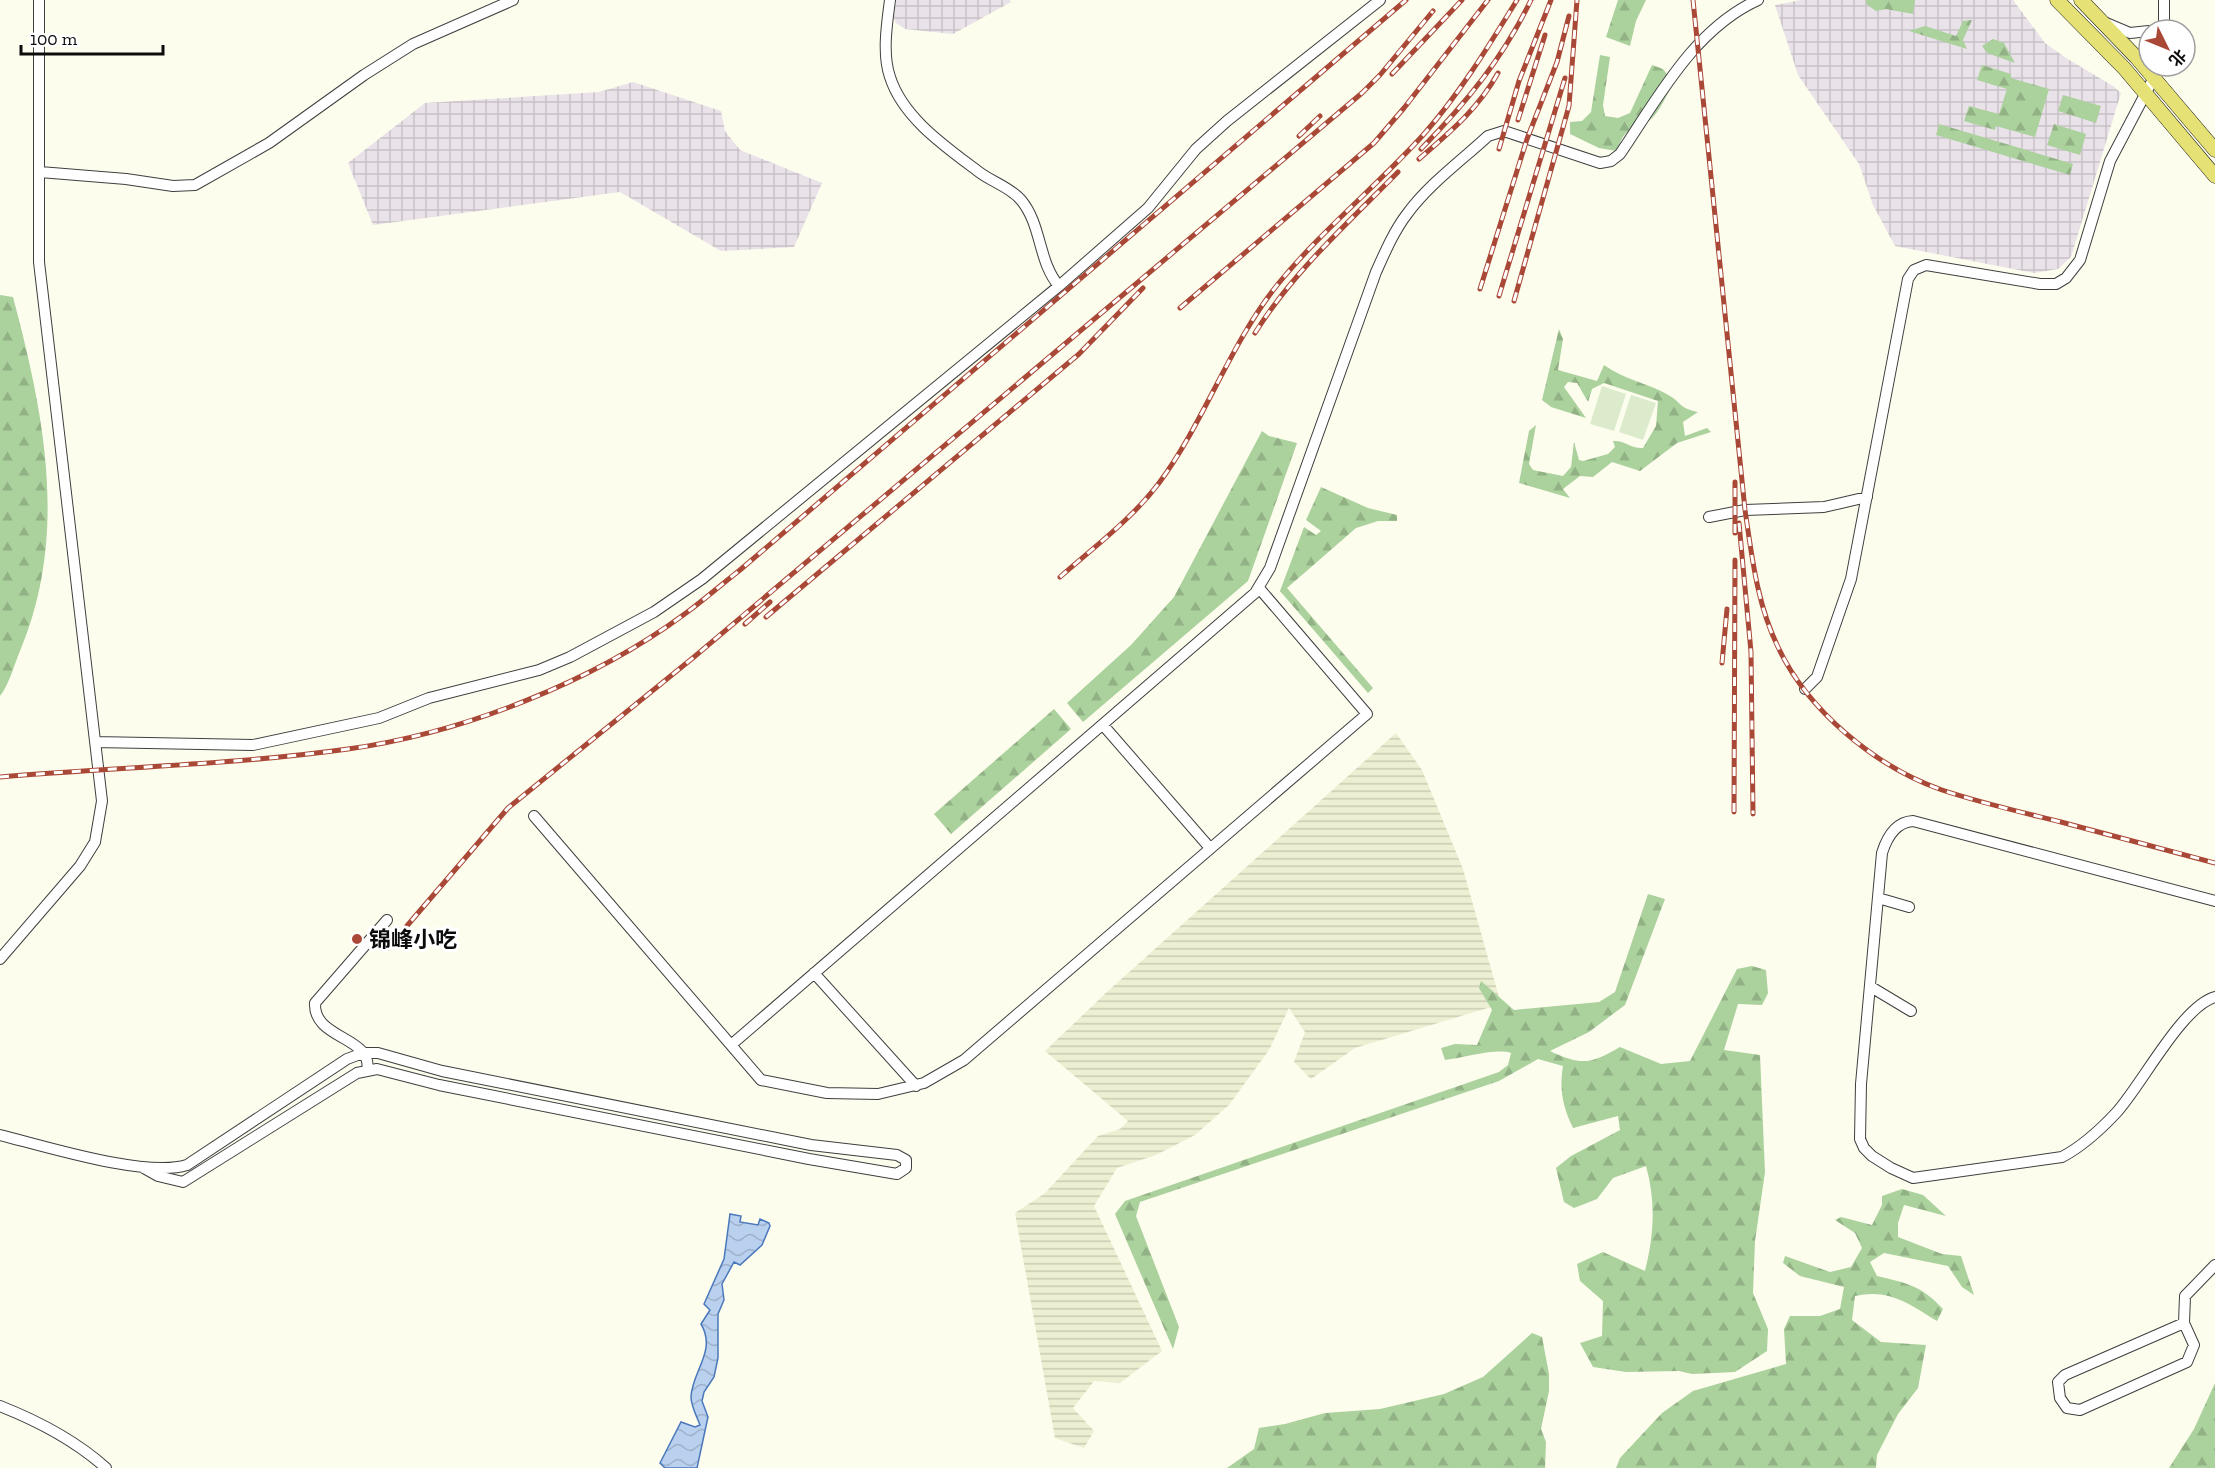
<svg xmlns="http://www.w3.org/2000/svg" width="2215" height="1468" font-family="'Zilla Slab','Noto Sans SC',serif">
  <defs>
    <pattern id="industrial-grid" width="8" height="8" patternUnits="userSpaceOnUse" patternTransform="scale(1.5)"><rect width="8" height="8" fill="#eae2e9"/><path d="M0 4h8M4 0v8" fill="none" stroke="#c8c1c7"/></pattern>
    <pattern id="farmland-rules" width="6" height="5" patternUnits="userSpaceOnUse" patternTransform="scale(1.5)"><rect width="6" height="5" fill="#ecefd1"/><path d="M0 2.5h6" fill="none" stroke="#c9ccb2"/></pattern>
    <pattern id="forest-firs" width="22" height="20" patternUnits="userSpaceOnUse" patternTransform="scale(1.5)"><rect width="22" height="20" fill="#abd19d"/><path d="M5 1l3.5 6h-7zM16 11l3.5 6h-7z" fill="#92b286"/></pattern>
    <pattern id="water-waves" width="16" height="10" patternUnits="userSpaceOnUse" patternTransform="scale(1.5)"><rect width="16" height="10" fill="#b9d0ee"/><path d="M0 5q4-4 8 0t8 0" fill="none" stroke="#9eb1cb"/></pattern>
  </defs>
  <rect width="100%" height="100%" fill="#fdfdee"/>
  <path fill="url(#industrial-grid)" d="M896,0H1010L1011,2L953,34L905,29L896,23L894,18Z
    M1801,0H2013L2045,43L2066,58L2113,86L2121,93L2071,257L2058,269L2034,273L1895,246L1873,205L1859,164L1798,75L1775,5Z
    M633,82L721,111L725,131L740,150L822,183L794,247L721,251L620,192L373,225L348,163L425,103L599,92Z"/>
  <path fill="url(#farmland-rules)" d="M1396,733L1422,770L1463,869L1501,1004L1355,1048L1311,1079L1294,1062L1305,1032L1289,1008L1269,1050L1229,1105L1195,1135L1156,1155L1117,1168L1094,1206L1162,1351L1120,1383L1094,1381L1073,1408L1094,1431L1084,1448L1055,1438L1015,1213L1044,1194L1098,1136L1120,1129L1128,1121L1045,1051L1108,991Z"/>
  <path fill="url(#forest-firs)" d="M1618,0H1646L1636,21L1630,46L1606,37Z
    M1866,0H1915L1913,14L1886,9L1876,11L1866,4Z
    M1972,20L1963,40L1967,49L1909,31L1925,26L1956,36L1963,21Z
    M1993,39L2004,43L2015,63L1987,53L1982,46Z
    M1600,55L1610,57L1603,105L1605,116L1618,118L1630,113L1652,65L1663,69L1674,83C1667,93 1660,112 1650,120C1635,133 1626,122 1617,151L1599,148L1570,134V122L1582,121L1591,112Z
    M1982,65L2011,74V78L2049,89L2035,137L1996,126L1995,130L1964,121L1969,106L1999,114L2007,89L1977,80Z
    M2063,95L2101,106L2096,123L2058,111Z
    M1939,124L2073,164L2070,175L1936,135Z
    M2054,124L2086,134L2080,155L2047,145Z
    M0,295L13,297C44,414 69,534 20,651C14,665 9,685 0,696Z
    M1559,329L1563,339L1558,370L1597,381L1604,365C1624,380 1649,383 1670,396C1684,405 1679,408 1698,412L1683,422L1685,436L1707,428L1711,432L1677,443L1640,471L1612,462L1593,477L1580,476L1563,489L1570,498L1519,483L1529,431L1536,425L1529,464L1533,470L1563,476L1571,467L1574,442L1579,460L1583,461L1608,454L1615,447L1613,441C1625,440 1631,449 1643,448L1656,426L1658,401L1604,383L1592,389L1588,402L1577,383L1568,382L1564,387L1586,418L1551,407L1542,400Z
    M1262,431L1269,436L1297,443L1248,581L1083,722L1067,703L1131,645L1174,597Z
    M1321,487L1368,508L1397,515V521H1378L1356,528L1287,588L1373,688L1368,693L1280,591L1304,527L1316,535L1321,531L1306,520Z
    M1054,709L1071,729L951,834L934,814Z
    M1648,894L1665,899L1625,1005L1589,1032L1550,1051C1582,1066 1591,1064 1620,1047L1661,1064L1690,1061L1737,969L1752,966L1766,970L1768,993L1762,1005L1738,1004L1724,1050L1760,1055L1765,1172L1755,1241L1753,1293L1768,1329L1767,1351L1735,1372L1692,1374L1679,1371L1626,1372L1593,1367L1580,1343L1602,1336L1603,1301L1580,1281L1577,1264L1603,1252L1645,1271C1654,1235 1656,1202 1646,1166L1613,1178L1597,1199L1574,1208L1564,1202L1556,1168L1571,1156L1620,1130L1618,1116L1573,1128C1563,1107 1559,1090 1563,1066L1538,1059L1499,1081L1140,1202L1136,1216L1179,1327L1173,1349L1115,1214L1125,1201L1499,1072L1508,1065L1511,1053C1495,1048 1464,1058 1445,1060L1441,1048L1455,1044L1477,1045L1492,1010L1479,988L1481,981L1514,1010L1599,1002L1615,992Z
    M1902,1189L1923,1195L1946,1216L1904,1205L1898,1223V1237L1942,1254L1961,1256L1974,1295L1962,1287L1948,1266L1884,1253L1870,1262L1877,1276C1907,1283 1922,1286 1943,1309L1937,1321C1910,1304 1888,1288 1855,1296L1852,1320L1881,1342L1926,1345L1918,1388L1898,1414L1877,1455L1876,1468H1616L1620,1458L1662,1413L1693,1391L1786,1364L1784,1329L1790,1316H1820L1840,1309L1844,1287L1800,1276L1783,1263L1785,1256L1830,1272L1851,1267L1862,1248L1855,1233L1835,1220L1841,1217L1872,1225L1882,1205V1196Z
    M1532,1333L1542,1337L1549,1374V1391L1541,1429L1546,1442L1545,1468H1227L1254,1449L1259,1428L1285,1424L1325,1413L1380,1409L1444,1394L1483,1377Z
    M2215,1383V1468H2169L2194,1429Z"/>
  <path fill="#dbebcc" d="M1602,386L1626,394L1614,431L1590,424Z
    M1631,395L1656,403L1643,440L1619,432Z"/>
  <path fill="url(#water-waves)" stroke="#4a78bb" stroke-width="1.5" d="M730,1214L741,1216L740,1222L758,1225L760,1219L769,1223L770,1226L762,1245L740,1265L734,1262L722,1284L724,1300L718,1314V1358L714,1377L704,1392L702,1401L708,1417L697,1468H665L660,1463L681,1422L695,1427L700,1425C697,1417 691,1406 691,1397C692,1371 717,1351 701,1324L710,1310L704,1304L724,1259Z"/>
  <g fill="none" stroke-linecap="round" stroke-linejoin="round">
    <g stroke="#3f3f3f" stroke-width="12">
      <path id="minor" d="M890,0C887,23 882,54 890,77C903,118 946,147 979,172C992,182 1010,187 1021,200C1042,225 1038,262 1059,286
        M2104,22L2130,33L2149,31
        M2164,30V0
        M40,172L126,179L173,186L195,185L269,143L364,75L413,44L513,0
        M1709,517L1745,510L1824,507L1867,497
        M1805,689L1817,677L1851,579L1908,279L1914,270L1926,265L2040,284H2056L2066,278L2080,260L2110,161L2160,66
        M1103,725L1210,848
        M95,742L253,745L379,718L429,698L539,670L570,657L654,612L702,579L1059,286L1148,208L1196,149L1227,121L1380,0
        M534,816L761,1080L827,1093L878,1094L924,1083L964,1060L1367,714L1259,588
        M1878,898L1909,907
        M2215,901L1913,821C1896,822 1887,837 1882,853L1861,1084L1860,1139L1864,1148L1872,1156L1891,1168L1913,1178L2062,1157C2081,1147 2101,1129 2116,1113C2141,1086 2182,1006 2215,997
        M0,959L80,866L95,842L102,801L39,262V0
        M814,973L916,1086
        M1871,987L1911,1011
        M731,1045L1255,593L1270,568L1376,272C1385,252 1394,231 1407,214C1429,184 1461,161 1488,136L1504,131L1600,163L1611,161L1620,154C1658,98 1694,29 1758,0
        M367,1071C374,1036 313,1040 315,1003L387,920
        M0,1135C44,1146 146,1178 187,1165L347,1059L363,1053H378L442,1071L811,1145L897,1155L906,1160V1168L897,1174L809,1159L439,1085L377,1069L357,1073L183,1182L158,1176L142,1167
        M2184,1323L2065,1375L2058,1382L2060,1398L2067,1408L2080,1410L2187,1362L2194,1345L2184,1323L2185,1296L2215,1265
        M0,1406C38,1421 75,1440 106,1468"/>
    </g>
    <g stroke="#1d1d1d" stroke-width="15">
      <path id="major" d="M2057,0L2124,68L2215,176
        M2081,0L2136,57L2215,150"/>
    </g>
    <use href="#minor" stroke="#fff" stroke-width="10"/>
    <use href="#major" stroke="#e6e174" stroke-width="14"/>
    <g stroke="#aa4837" stroke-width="5">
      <path id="rail" d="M1693,0L1745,510C1752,557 1757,604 1778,647C1808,711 1876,767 1942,790C1981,803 2021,812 2061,822C2112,836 2164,849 2215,863
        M1392,74L1462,0
        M1518,120L1545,35
        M1299,136L1320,116
        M1421,149C1466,103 1503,58 1531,0
        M1499,149L1519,81L1551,0
        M1419,159C1450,132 1478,109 1498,73
        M1480,289L1527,139L1557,62L1569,16
        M1499,296L1565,78
        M1514,301L1569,106L1577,0
        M1180,308L1374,143L1404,108L1488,0
        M1255,333C1293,272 1348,223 1398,172
        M1739,523L1751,652L1753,814
        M1735,533V482
        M1060,577C1094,547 1132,519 1159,483C1205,421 1229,345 1278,284C1322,230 1377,186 1424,134C1460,93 1488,47 1517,0
        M766,617L1079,354L1143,288
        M745,624L770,602
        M1722,663L1727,609
        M0,777C116,767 233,765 348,749C463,733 593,682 686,613C705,599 722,584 740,570L1406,0
        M1734,812L1735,560
        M388,948L508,808L694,657L1362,93L1380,75L1433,11"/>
    </g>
    <use href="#rail" stroke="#fff" stroke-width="3" stroke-dasharray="9" stroke-linecap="butt"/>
  </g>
  <circle fill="#aa4837" stroke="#fff" stroke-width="2" cx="357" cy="939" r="6"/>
  <g text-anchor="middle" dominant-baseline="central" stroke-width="6" stroke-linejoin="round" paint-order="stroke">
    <g font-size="22" font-weight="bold" fill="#0c0c0c" stroke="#fff" text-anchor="start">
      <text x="369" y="939">锦峰小吃</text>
    </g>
  </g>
  <g transform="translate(2167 48) rotate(133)"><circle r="28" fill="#ffffff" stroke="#9e9e9e" stroke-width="1.5"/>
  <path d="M0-4.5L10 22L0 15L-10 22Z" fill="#aa4837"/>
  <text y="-9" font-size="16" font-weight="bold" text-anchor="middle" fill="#0c0c0c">北</text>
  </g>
  <path d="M21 45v9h142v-9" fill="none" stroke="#0c0c0c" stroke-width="3"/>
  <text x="30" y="45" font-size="18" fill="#0c0c0c" stroke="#ffffff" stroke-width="4.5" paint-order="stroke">100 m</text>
</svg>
